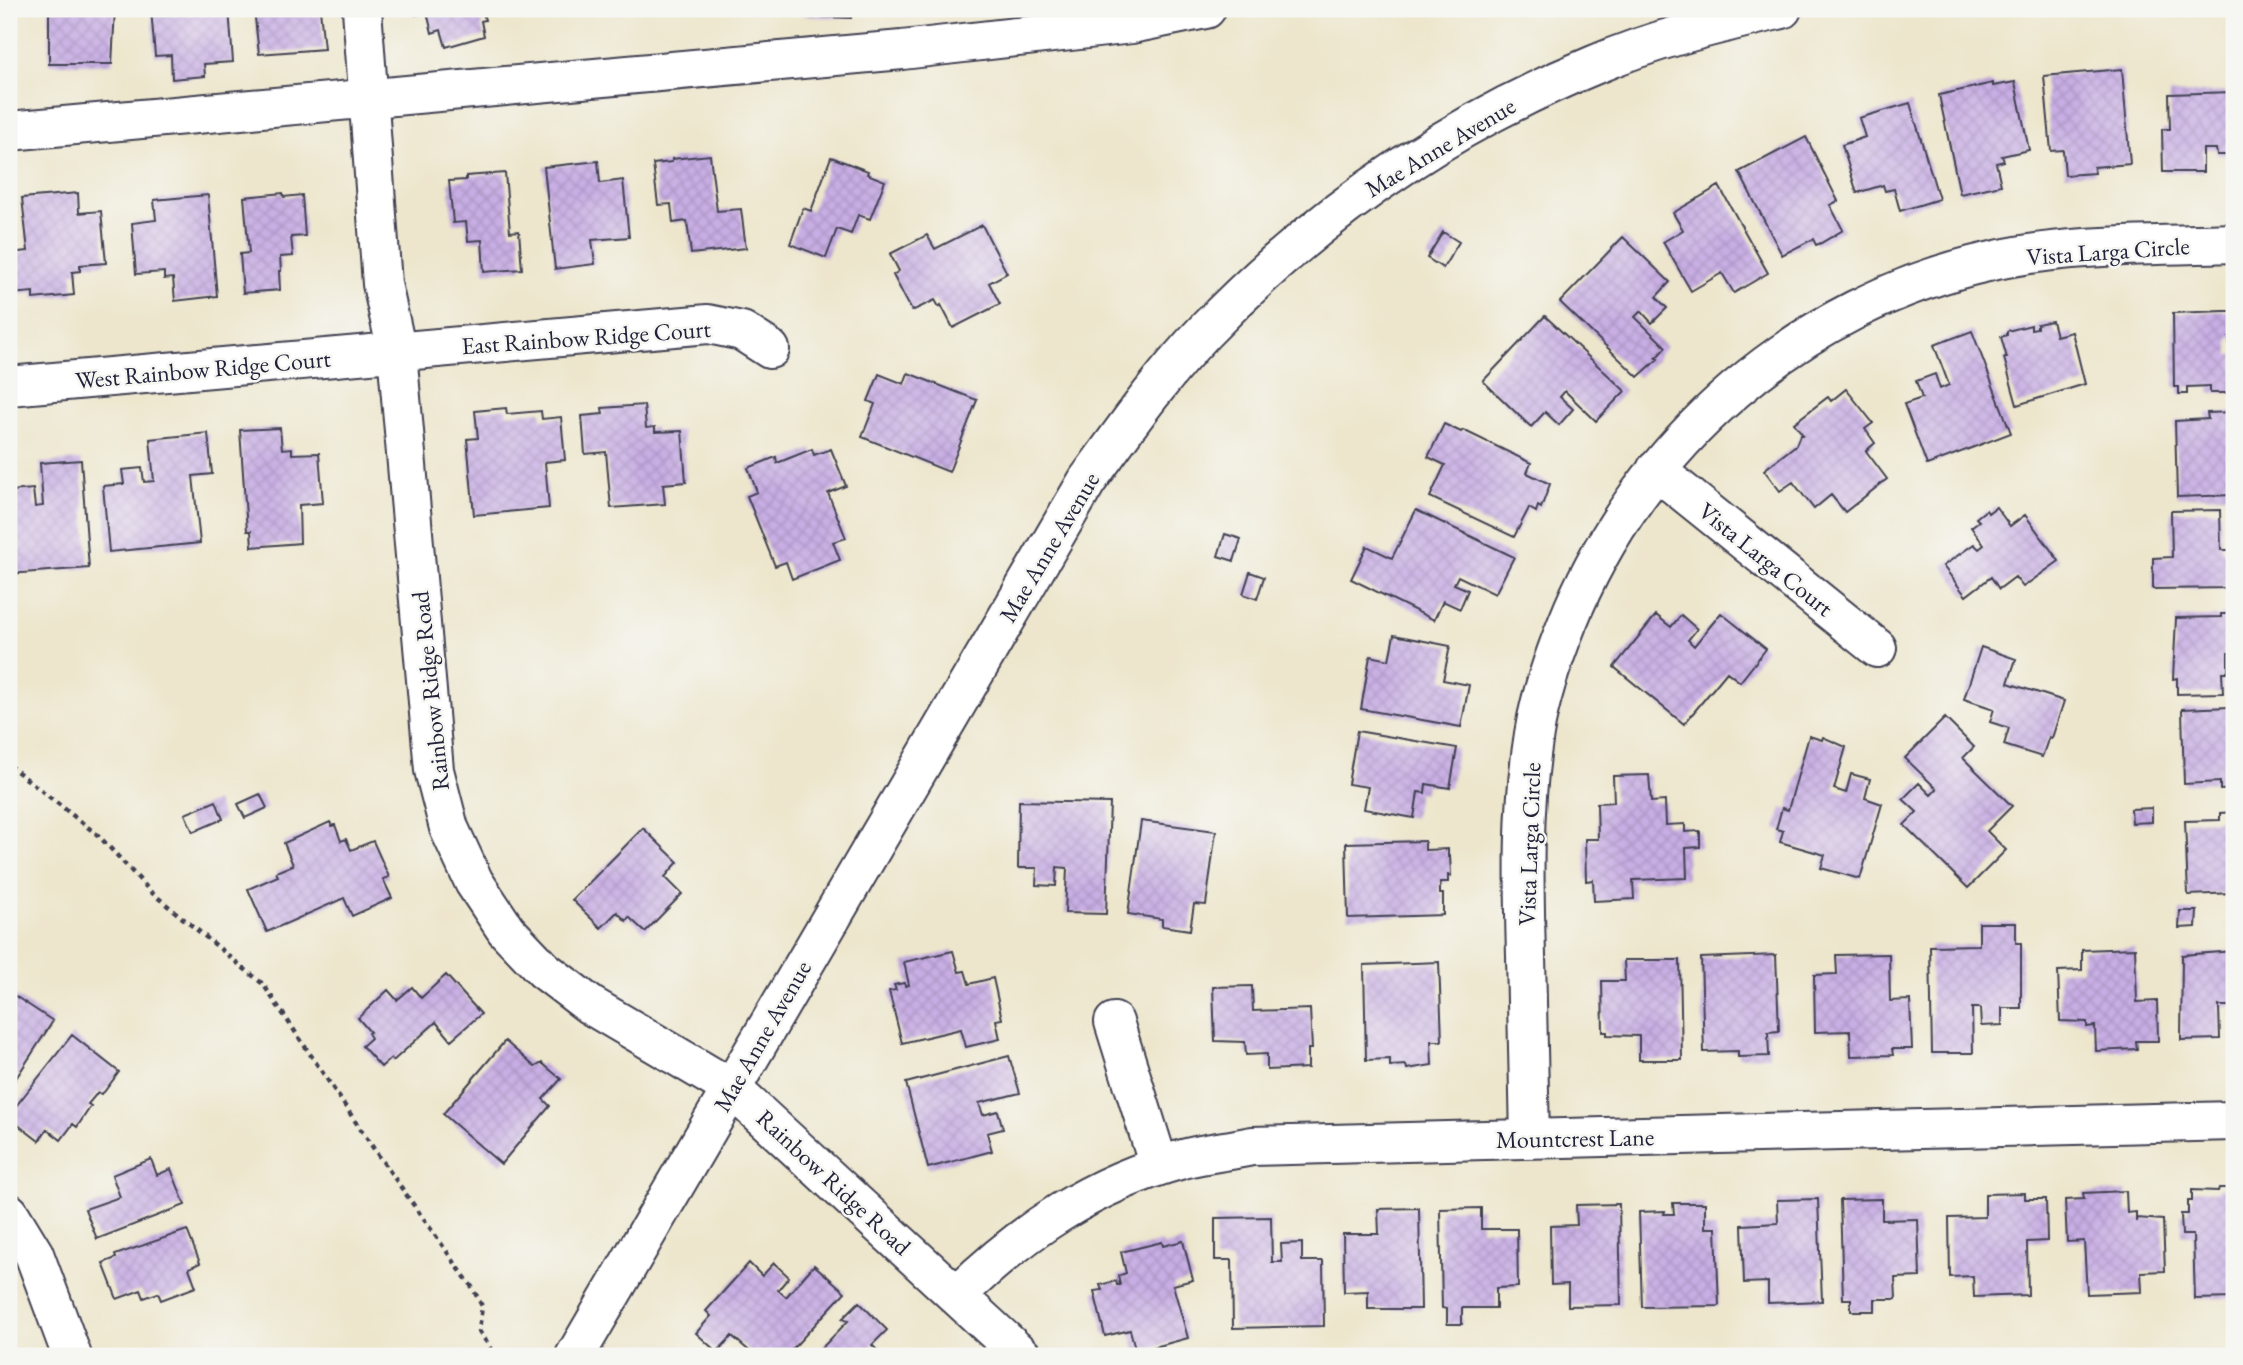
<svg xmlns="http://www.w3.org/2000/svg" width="2243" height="1365" font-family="'EB Garamond',serif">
  <defs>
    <pattern id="building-cross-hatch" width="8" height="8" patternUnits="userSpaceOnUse" patternTransform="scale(1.75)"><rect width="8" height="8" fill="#c8aee4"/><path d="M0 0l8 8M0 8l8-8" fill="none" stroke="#ac95c4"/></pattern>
  </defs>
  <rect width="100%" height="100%" fill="#f6f6f2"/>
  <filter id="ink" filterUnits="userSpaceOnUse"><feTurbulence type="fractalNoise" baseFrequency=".0143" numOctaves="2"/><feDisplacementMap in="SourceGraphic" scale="14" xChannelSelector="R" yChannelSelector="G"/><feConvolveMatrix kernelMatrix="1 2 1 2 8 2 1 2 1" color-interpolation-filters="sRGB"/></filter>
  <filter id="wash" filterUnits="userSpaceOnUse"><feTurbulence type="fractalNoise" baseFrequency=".00686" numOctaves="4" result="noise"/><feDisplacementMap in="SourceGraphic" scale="28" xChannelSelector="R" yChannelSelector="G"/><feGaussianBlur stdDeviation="1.57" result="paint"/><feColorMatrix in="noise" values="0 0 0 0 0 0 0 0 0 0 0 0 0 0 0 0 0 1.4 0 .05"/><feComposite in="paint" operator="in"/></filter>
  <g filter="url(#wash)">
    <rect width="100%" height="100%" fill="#ede6cc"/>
    <g id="blocks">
      <path fill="url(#building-cross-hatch)" d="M49,9H115L112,64H49Z
        M151,9H229L233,62L204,64L205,76L172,79L171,55L155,56Z
        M254,9H320L324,49L259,54Z
        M414,9H482L485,20L481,21L484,36L446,47L441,30L432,33L427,12L416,15Z
        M805,9H851V18L805,16Z
        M2122,69L2130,164L2094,167L2095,173L2065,175L2063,150L2051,151L2044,76Z
        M2015,82L2029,150L2002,156L2004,161L1996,163L2001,185L1960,194L1939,95L1993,83V86Z
        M2234,92V155H2217L2216,149H2203V172H2163L2162,129H2170L2169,94Z
        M1910,103L1939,199L1900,211L1894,189L1885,191L1883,185L1857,193L1842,145L1865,137L1859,118Z
        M1806,137L1838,201L1830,205L1843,230L1821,243L1816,245L1813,239L1782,255L1739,172Z
        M710,155L717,211L741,209L746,248L691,254L687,221L673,223L671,204L658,205L653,164L672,162V159Z
        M831,157L868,171L867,174L885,181L870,219L858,215L851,234L837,229L826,258L790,244L803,208L811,211Z
        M598,161L600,183L623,180L629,237L592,240L595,264L555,269L544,167Z
        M505,173L510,232L519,231L522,269L484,272L482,240L468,241L466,222L453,223L449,181L466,180V176Z
        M1719,186L1768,273L1734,293L1722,273L1691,291L1663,242L1683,230L1673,213Z
        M78,193L79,213L101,211L106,263L80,265V271L72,272L74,295L33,299V292L11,294L9,253L28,251L22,198Z
        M283,193L284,197L302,195L305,236L291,237L293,256L280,257L281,271H279L280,290L243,293L240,254L249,253L244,197Z
        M208,195L217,296L175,301L173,278L164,279V272L136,274L132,223L156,220L154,200Z
        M982,225L1007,273L989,283L1000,304L953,328L941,305L939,307L935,300L912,311L893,275L899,271L890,254L927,235L935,249Z
        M1443,232L1459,242L1443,268L1427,258Z
        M1623,237L1670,282L1656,297L1667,308L1652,323L1641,311L1635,317L1666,347L1656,358L1658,359L1638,377L1560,302Z
        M2224,311H2234V338H2229V355H2234V393H2210V386L2187,387V394H2179V387H2174L2173,313Z
        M1545,316L1625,391L1596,421L1565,391L1560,397L1573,409L1559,425L1545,412L1531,427L1483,381Z
        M2052,321L2056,336L2072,332L2085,384L2017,405L2004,358H2007L2001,337L2007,335V331L2031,325V329L2037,328V324Z
        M1972,331L2011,433L1927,465L1904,404L1922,398L1916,381L1935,374L1940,389L1949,385L1934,345Z
        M908,373L977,400L949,472L862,437L875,404L868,401L879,374L904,384Z
        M1846,389L1873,423L1865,429L1875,443L1866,451L1887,479L1845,512L1831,495L1814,509L1793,482L1780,491L1764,470L1796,445L1800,435H1803L1794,423L1828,397L1831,401Z
        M644,405L646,428L655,427V432L682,431L686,482L663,484L665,504L611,508L606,452L585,454L582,416L603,414L602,408Z
        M506,408L507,414L541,411L542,419L561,417L565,460L545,462L549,508L474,515L467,439L478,438L475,411Z
        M2234,412V451H2232L2234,495L2177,497L2175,421L2208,419L2207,413Z
        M1444,424L1461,432L1463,430L1531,463L1527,473L1550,484L1541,508L1538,506L1536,512L1529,508L1514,537L1430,497L1445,465L1428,457Z
        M280,428L282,449L292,448V454L319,453L323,503L299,505L300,543L252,547L251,531H247L240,430Z
        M208,433L212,474L193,476L200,543L109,552L103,486L124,484L122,470L142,468L144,482L154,481L150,439Z
        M812,449L814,455L831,449L846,486L828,493L846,538L833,542L840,560L792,579L786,562L775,566L747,496L757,492L748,468L776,457L777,463Z
        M81,460L89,568L9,574V509H13L12,491L33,489L35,507L43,506L40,463Z
        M1996,507L2010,526L2025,515L2059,561L2023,587L2015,577L1999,589L1991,577L1966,596L1943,566L1974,544L1979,549L1984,545L1971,527L1979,521L1976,518L1986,510L1988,513Z
        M1416,510L1514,557L1495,594L1458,576L1454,584L1468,590L1460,609L1443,601L1434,620L1351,579L1367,546L1392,558Z
        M2220,510L2221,550H2234V588L2153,589V558L2172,557L2171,511Z
        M1225,534L1241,539L1234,561L1218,556Z
        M1250,572L1264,577L1257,599L1243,594Z
        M1721,613L1766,649L1740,682L1727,672L1684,724L1614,667L1656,615L1671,627L1681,615L1697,629L1688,640L1694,646Z
        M2221,614H2234V653H2228V672H2222L2223,693L2177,694V678L2173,679L2176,618L2221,617Z
        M1394,635L1450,646L1443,680L1469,685L1461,727L1361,709L1370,656L1389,660Z
        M1981,647L2016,659L2008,683L2064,701L2052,738L2049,737L2042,757L2004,745L2009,728L1990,722L1994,709L1964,699Z
        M2230,707H2234V789L2220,790V782L2184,784L2182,709Z
        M1945,718L1974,747L1963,758L2012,806L1987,831L2006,850L1968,888L1904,825L1917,812L1903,799L1919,783L1931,795L1937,789L1905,758Z
        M1357,731L1457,748L1450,788L1426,784L1425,793L1418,792L1414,818L1364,809L1368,787L1348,784Z
        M1809,736L1822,740L1823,737L1846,747L1834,789L1846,793L1851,774L1870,779L1865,798L1882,804L1860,879L1821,868L1825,855L1780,842L1783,831L1776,829L1782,808L1788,810Z
        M1649,775L1651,802L1665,801L1666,825L1685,824V832L1700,831V847L1686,848L1687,878L1633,880L1634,899L1594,901L1593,880L1586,881L1585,839H1598L1597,803L1614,802L1613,776Z
        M260,794L267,808L245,818L238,804Z
        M216,801L223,819L193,832L185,814Z
        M1019,801L1110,803L1106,914L1065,913L1067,868L1057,867L1056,886L1036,885L1037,868H1018Z
        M2152,808V822L2132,823L2131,809Z
        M2234,812V893L2188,895L2185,821L2220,820V813Z
        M1141,821L1216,831L1206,905L1194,904L1190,930L1162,926V919L1128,914Z
        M330,822L332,826L335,825L341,841L346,839L351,850L373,841L389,877L383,879L392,898L352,916L344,898L267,932L248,889L278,876L276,872L293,865L284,843Z
        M643,828L678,862L665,877L682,894L645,932L629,917L626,921L617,912L601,928L572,900Z
        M1425,841V850L1448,849V857L1450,856L1451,876L1448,875V882H1440V894H1443V915L1348,918L1346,843Z
        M2180,911H2197L2196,927L2179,928Z
        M1979,923H2016V943H2021V1008H2002V1025L1981,1026L1980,1008H1972L1973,1053H1932L1930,946L1979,945Z
        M2135,948L2137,1002L2157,1001L2158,1041H2136L2137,1049L2096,1051L2095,1026L2087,1027V1022L2060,1021L2058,971L2082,970V950Z
        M953,951L959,972L965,971L969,984L993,978L1002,1019L996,1020L1000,1039L966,1047L961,1029L902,1043L889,991L896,990L894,985L904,983L905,986L909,985L904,962Z
        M2234,951V1006H2219L2220,1039L2181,1040L2182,955Z
        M1889,954L1890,1001L1910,1000L1912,1049H1892L1893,1055L1851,1056L1850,1031L1815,1032L1814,975L1837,974L1836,955Z
        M1776,955L1779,1031L1768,1032L1769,1056L1738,1057V1051L1704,1052L1701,958Z
        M1624,960H1680L1682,1060H1639V1036L1607,1035V1032H1603L1602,981H1625Z
        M1439,962L1442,1041H1431L1432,1065L1407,1069L1406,1065L1390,1066V1059L1366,1060L1364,965Z
        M446,975L481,1014L451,1040L436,1022L393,1061L391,1058L381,1067L362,1046L371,1038L368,1033L370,1032L358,1018L388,990L397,1000L412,987L421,998Z
        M1252,986L1253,1011L1310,1009L1312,1049H1308V1068L1267,1070V1054L1246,1055L1245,1042L1215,1041L1213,987Z
        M9,992L53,1021L9,1089Z
        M72,1035L119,1072L104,1092L101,1094L98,1092L88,1104L91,1106L77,1127L73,1124L61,1140L47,1129L39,1141L9,1118V1115Z
        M505,1041L535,1067L542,1063L561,1079L543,1099L550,1106L501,1164L443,1114Z
        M1009,1056L1020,1093L979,1103L983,1115L998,1111L1003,1129L987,1133L992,1151L928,1168L906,1083Z
        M151,1159L157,1175L171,1169L185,1205L97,1239L85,1209L120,1197L112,1175Z
        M2219,1188H2232L2234,1298L2195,1299L2193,1235H2182L2181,1214H2188V1201H2192V1190L2218,1191Z
        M2126,1191L2127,1213L2136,1212V1222L2137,1218L2163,1220L2165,1271L2141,1272L2142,1292L2087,1294L2084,1241L2067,1242L2065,1200L2084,1199L2083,1193Z
        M2025,1193V1199H2046L2047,1241L2027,1242L2028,1295L1974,1297L1973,1276L1950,1277L1949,1218L1985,1217V1194Z
        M1818,1199L1822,1301L1768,1303V1282L1744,1283L1742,1225L1778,1223L1777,1200Z
        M1882,1199V1220L1918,1219L1920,1277L1895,1278L1896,1299H1875V1311H1851V1299H1843L1840,1200Z
        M1673,1203H1705V1228H1716L1719,1306L1642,1307L1639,1212L1665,1211L1664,1214H1674Z
        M1619,1204L1621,1305L1568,1306V1284L1551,1285L1550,1226L1577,1225L1576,1205Z
        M1419,1208L1421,1309H1368V1291L1344,1292L1343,1234H1379L1378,1209Z
        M1481,1208V1229H1517L1518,1287L1496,1288V1308H1462V1324H1447V1309L1442,1308L1440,1209Z
        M1271,1217L1272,1262H1282L1281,1244L1302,1243V1261H1323L1324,1326L1233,1328L1232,1260H1215V1218Z
        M187,1230L200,1263L189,1268L196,1287L161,1300L158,1293L144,1298L141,1290L117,1299L103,1263L116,1258L115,1255Z
        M1183,1241L1193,1280L1173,1285L1188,1338L1136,1352L1130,1330L1105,1336L1094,1291L1102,1290L1100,1285L1116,1281L1117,1285H1120L1118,1276L1126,1273L1121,1252L1162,1242L1163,1246Z
        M749,1263L762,1276L774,1263L789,1277L778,1290L786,1297L814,1265L845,1292L786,1356H755L732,1336L717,1352L696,1333L711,1316L706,1311Z
        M859,1302L887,1330L872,1345L881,1354L878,1356H814L848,1321L842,1319Z"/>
    </g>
  </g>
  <g filter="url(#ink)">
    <use href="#blocks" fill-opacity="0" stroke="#403f51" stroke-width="2"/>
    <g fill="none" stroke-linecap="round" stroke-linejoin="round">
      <g stroke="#403f51" stroke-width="42">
        <path id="minor" d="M362,9L382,284L397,352L434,770L449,828L474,882L506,930L544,970L590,1005L731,1088L1022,1356
          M9,131L902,50L1132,24L1206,9
          M9,386L708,324L742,331L770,349
          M1656,470L1877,648
          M1114,1022L1159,1166
          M1530,1139C1529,1078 1527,1017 1526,956C1524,881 1522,808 1534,734C1540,696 1553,659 1567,624C1639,442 1801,303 1992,261C2071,243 2154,246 2234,243
          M9,1213L34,1254L72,1356
          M957,1295C1024,1230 1092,1184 1183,1159C1206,1153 1229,1151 1252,1146L2234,1121"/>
      </g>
      <g stroke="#403f51" stroke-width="42">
        <path id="major" d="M575,1356L1087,481C1124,430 1160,378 1204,332C1315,216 1446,126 1594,65C1654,39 1719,24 1782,9"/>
      </g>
      <path stroke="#403f51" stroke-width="4.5" stroke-dasharray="5 5" stroke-linecap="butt" d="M9,765L99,836L151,892L263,984L376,1152L472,1287L482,1306L479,1331L496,1356"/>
      <use href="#minor" stroke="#fff" stroke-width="38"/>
      <use href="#major" stroke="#fff" stroke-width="38"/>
    </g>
  </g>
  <g text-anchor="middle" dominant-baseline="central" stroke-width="5" stroke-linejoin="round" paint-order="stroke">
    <g font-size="24" fill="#22223b" stroke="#f6f6f2">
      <text transform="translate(1440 147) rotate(-31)">Mae Anne Avenue</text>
      <text transform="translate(2108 251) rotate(-4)">Vista Larga Circle</text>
      <text transform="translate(586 337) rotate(-4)">East Rainbow Ridge Court</text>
      <text transform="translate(203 369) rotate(-5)">West Rainbow Ridge Court</text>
      <text transform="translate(1049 547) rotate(-59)">Mae Anne Avenue</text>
      <text transform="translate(1766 559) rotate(39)">Vista Larga Court</text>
      <text transform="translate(430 691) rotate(-96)">Rainbow Ridge Road</text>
      <text transform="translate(1529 844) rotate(-88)">Vista Larga Circle</text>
      <text transform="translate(762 1036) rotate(-60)">Mae Anne Avenue</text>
      <text transform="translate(1575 1138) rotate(-1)">Mountcrest Lane</text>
      <text transform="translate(834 1182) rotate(43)">Rainbow Ridge Road</text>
    </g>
  </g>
  <rect width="2243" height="1365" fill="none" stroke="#f6f6f2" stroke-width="35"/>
</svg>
